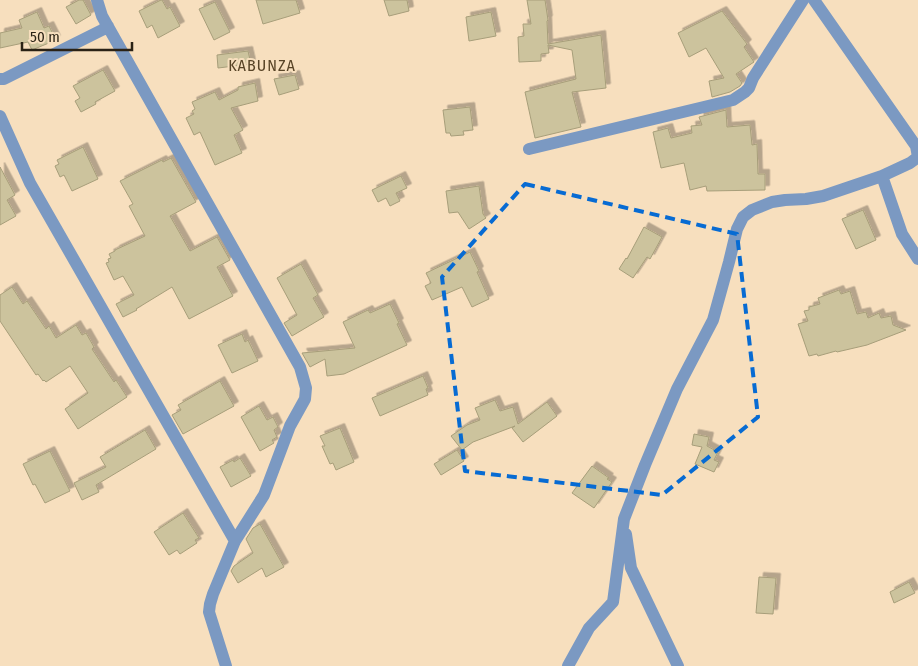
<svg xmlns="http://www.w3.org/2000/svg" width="918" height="666" font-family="'Fira Sans Condensed',sans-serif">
  <defs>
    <filter id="shadow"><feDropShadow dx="4.5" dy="-4.5" stdDeviation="0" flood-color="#0004"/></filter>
  </defs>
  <rect width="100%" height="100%" fill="#f7dfbe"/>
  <path fill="#ccc39d" stroke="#a79e7a" filter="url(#shadow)" d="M79,0H83L91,15L76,24L66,7Z
    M161,0H162L167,9L170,7L180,26L158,38L152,25L147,28L139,11Z
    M256,0H296L300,13L263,24Z
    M384,0H407L409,11L389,16Z
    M527,0H545L548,20L547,21L548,44L601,35L606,88L572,92L581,127L535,138L525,92L576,79L572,50L548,45L549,53L541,54V61L519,62L518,37L524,36L523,24H531Z
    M215,2L230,32L214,40L199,9Z
    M722,11L747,44L744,47L754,62L736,74L742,83L740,86L730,92L712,97L709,81L724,78L706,48L689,57L678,33Z
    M37,12L44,28L49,26L56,40L32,50L28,42L0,48V33L22,28L19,20Z
    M491,12L496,36L469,41L466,17Z
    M248,51L251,64L218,68L217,55Z
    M103,70L115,91L95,102L96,104L81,112L75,101L80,98L73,86Z
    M295,75L299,89L279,95L274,79Z
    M255,83L258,101L231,108L243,130L234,135L242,153L215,165L200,132L194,135L186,118L194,114L192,111L195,109L192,102L215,92L219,100L238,90V87Z
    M470,107L473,130L463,131L464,135L451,136L450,133H446L443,110Z
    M726,110L727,127L750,125L752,145L757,144L758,174H765V190L707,191L706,186L690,190L684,163L661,168L653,132L668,128L671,138L692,133L691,126L702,125L699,117Z
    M83,147L98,179L72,191L64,175L60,177L55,166L59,164L57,160Z
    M171,158L196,202L170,216L190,251L217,237L230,260L217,267L233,296L189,319L172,287L136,309L137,310L123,317L116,304L134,295L123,276L114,280L106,263L109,262L108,259L111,258L109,254L115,251V250L145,236L129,206L133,204L120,181L162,160L163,162Z
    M0,167L15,195L7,200L16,216L0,225Z
    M401,176L407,188L396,193L400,201L390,206L386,198L378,202L372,190Z
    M479,186L483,214L486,218L469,229L458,212L449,213L446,191Z
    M863,210L876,240L856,249L842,219Z
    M644,227L662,237L650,259L647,257L633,278L619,269L626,258L627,259Z
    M470,252L479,271L477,272L489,299L472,307L462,287L432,300L425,286L431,283L426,273Z
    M301,264L318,295L313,298L324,317L292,336L284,323L297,315L277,278Z
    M12,287L23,304L27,301L46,329L49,326L56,338L76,325L82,335L86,333L94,347L92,349L114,382L116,380L127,397L78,429L65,409L88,393L70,366L46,382L44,380L43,381L38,374L36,375L0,321V295Z
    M839,290L841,294L850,291L857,314L866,312L868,318L879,313L881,318L891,316L893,325L906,330L867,345L837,352L836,351L818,356L817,354L809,356L798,324L808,321L804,311L809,310V307L820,304L818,298Z
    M390,304L399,323L397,324L407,345L344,374L327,376L325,359L310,367L302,353L355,348L343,322L368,310L370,313Z
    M242,334L245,342L248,340L258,361L232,373L218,345Z
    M423,376L428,388L426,389L428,395L380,416L372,398Z
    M220,381L234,406L183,434L172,415L181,410L178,405Z
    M495,400L500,411L513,407L518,424L547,402L557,416L523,442L512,428L515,426L473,442L462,450L451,436L467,425L480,420L475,408Z
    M259,406L267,420L273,417L278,427L274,430L277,437L272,440L274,443L260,451L241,417Z
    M340,428L354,462L336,470L333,463L330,464L322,446H325L320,436Z
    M145,430L156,449L96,485L99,492L82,500L74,483L106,467L100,457Z
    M694,434L709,437L707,446L718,452L714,460L719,462L714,472L695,464L702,447L692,445Z
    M457,450L464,461L441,475L434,464Z
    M50,451L70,491L45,503L35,484L33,485L23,464Z
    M240,458L251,476L231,487L220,467L233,460L234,462Z
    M592,466L609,478L607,479L612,482L594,508L572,493Z
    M183,513L199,538L195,540L197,543L180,554L177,550L169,555L154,532Z
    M260,524L284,567L266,577L262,568L238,583L231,571L234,566L253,553L246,539L253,528Z
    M759,577L776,578L773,614L756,613Z
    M909,582L915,593L894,603L890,592Z"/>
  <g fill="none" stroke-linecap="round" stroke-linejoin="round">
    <path stroke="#7b99c2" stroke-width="12" d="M97,0L102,16L300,367L306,388L305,399L290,426L264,495L235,541L213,594L210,604L209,612L226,666
      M0,79H4L102,30L108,26
      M0,116L30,183L235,541
      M529,149L733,100L745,92L749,88L753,78L803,0
      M882,176L902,234L918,259
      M626,534L631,568L678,666
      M568,666L589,628L613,602L624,519L645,465L677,389L713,320L729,262L737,229L743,217L752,210L772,202L785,200L806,199L823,196L882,176L910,163L918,157L916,146L814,0"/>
  </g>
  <path fill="none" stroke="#076bd3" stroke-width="4" stroke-dasharray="10 6" stroke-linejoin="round" d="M525,184L737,234L758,417L662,495L465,471L442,277Z"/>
  <g text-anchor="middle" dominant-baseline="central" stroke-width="4" stroke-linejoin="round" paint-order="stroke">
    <g font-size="16" letter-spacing="1" fill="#584427" stroke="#f7dfbe">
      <text x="262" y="65">KABUNZA</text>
    </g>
  </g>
  <path d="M22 42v8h110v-8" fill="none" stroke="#2a2215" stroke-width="2.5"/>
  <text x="30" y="42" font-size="15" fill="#2a2215" stroke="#f7dfbe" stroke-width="4" paint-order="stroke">50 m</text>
</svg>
